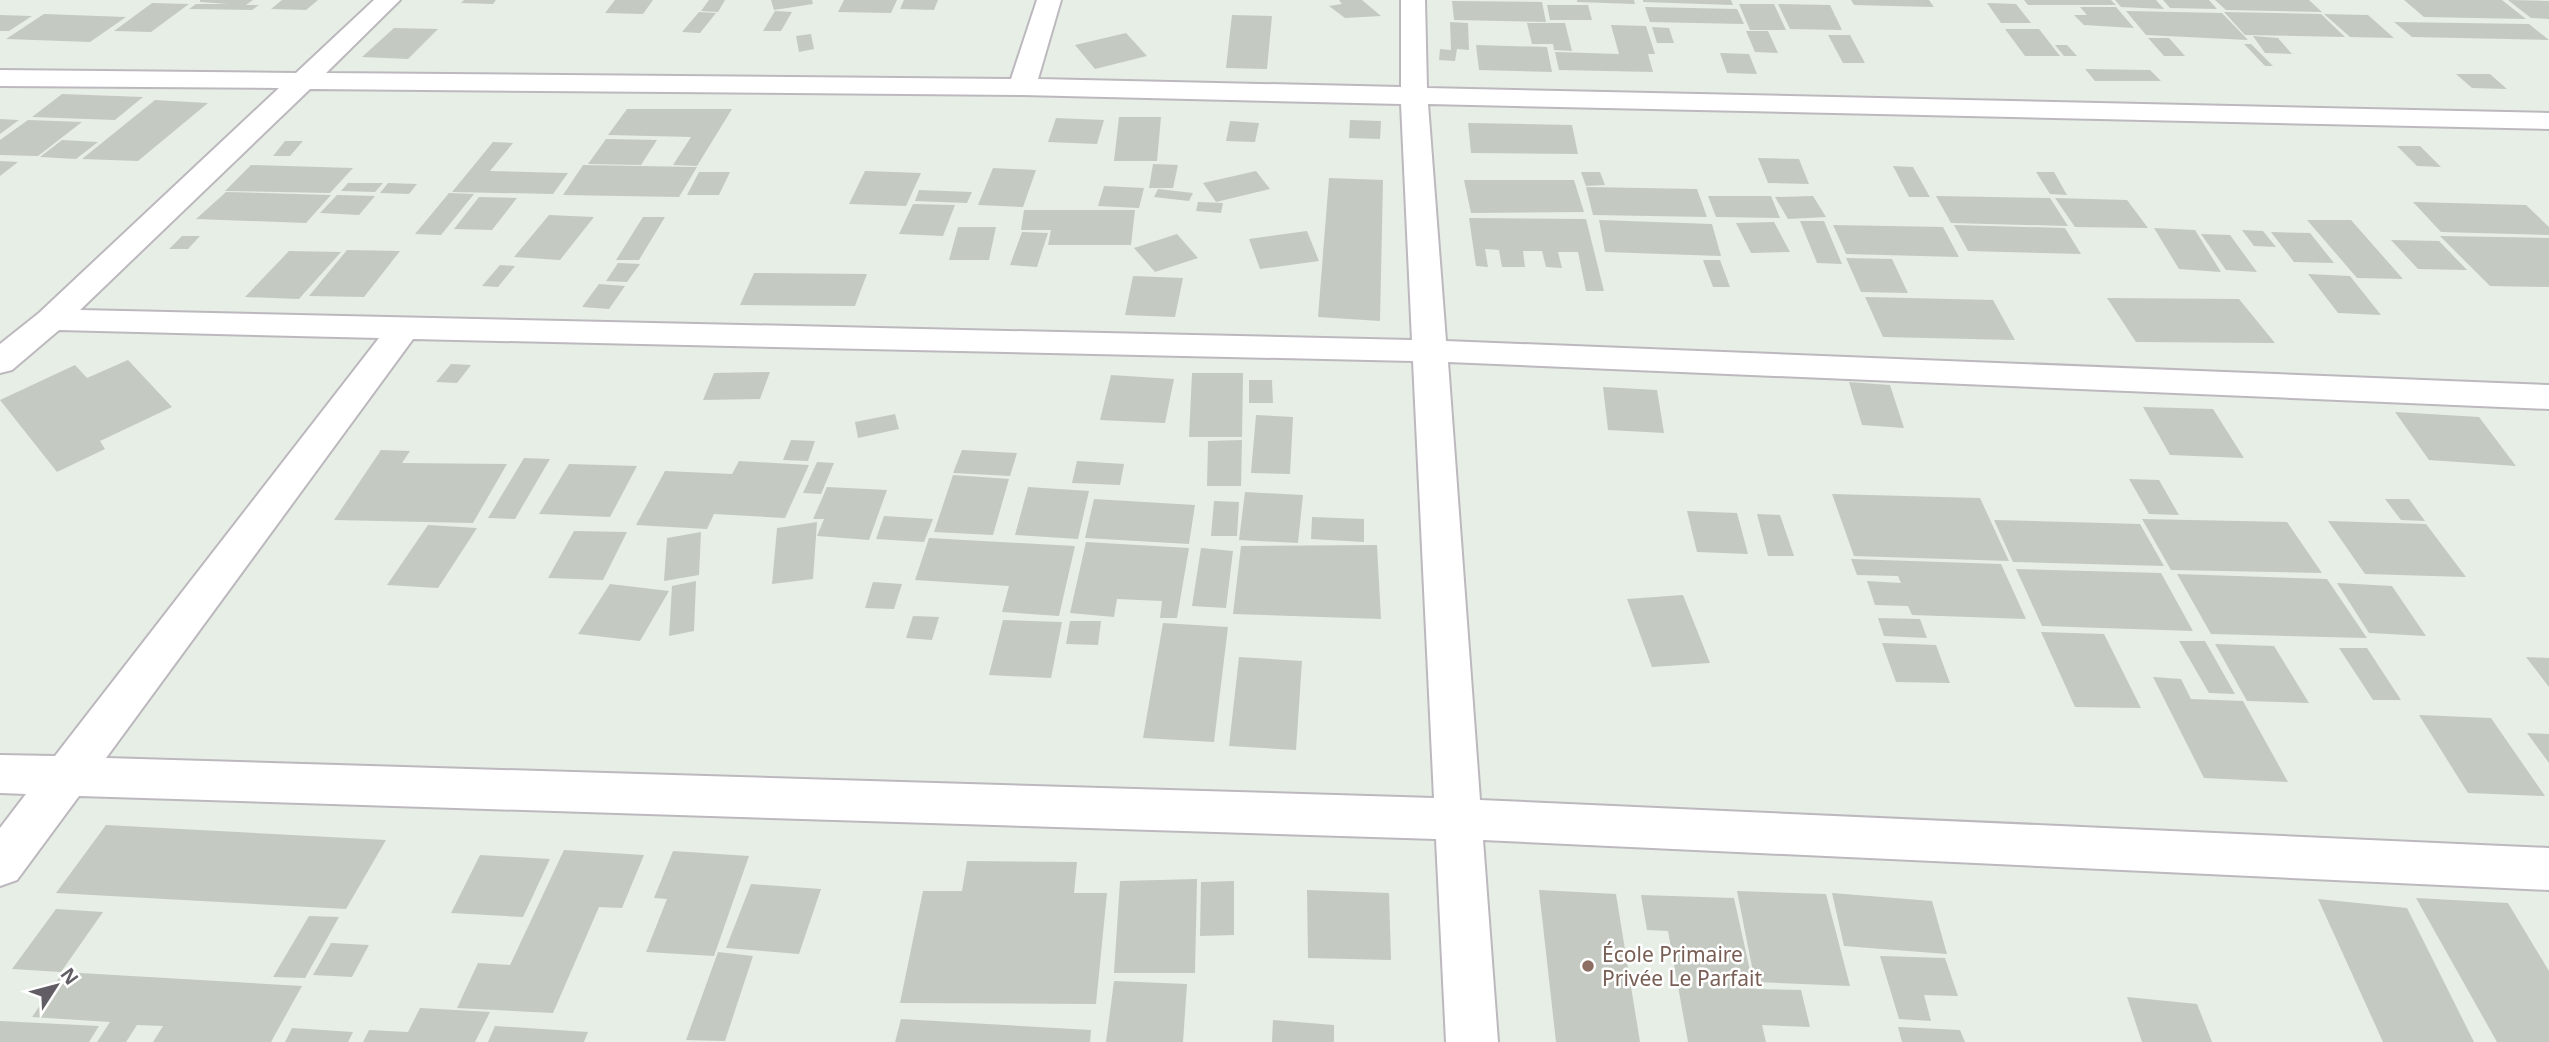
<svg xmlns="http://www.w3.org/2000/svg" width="2549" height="1042" font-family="'Noto Sans',sans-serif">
  <rect width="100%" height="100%" fill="#e7eee6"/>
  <path fill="#c4cac2" d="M200,0H253L246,5H259L252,10L189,9L196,4H228L200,2Z
    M282,0H318L306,10L271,9Z
    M464,0H496L493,4L461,3Z
    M615,0H653L643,14L605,13Z
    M709,0H725L718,12L701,11Z
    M771,0H812L813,4L774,10Z
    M844,0H897L891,13L838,12Z
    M904,0H938L934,10L900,9Z
    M1339,0H1362L1381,16L1345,18L1329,6L1342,4Z
    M1577,0H1634L1635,4L1577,2Z
    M1643,0H1731L1733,5L1643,2Z
    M1851,0H1929L1934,7L1854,5Z
    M2024,0H2111L2116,5H2028Z
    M2115,0H2156L2164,9L2121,7Z
    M2163,0H2209L2217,9L2170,8Z
    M2215,0H2309L2322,12L2226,10Z
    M2404,0H2502L2526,19L2424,17Z
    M2508,0L2549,1V19L2531,18Z
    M1452,1L1542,2L1546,22L1454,20Z
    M152,3L189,4L151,32L114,31Z
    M1987,3L2016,4L2031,23H2001Z
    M1739,4H1774L1786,30H1750Z
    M1778,4L1830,5L1842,30L1790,29Z
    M1547,5H1588L1592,20H1550Z
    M1645,7L1737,9L1744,24L1650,22Z
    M2080,7H2116L2134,28L2084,25L2074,15H2087Z
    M775,11L792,12L781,31H763Z
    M2126,11L2222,13L2248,40L2146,35Z
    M699,12L716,13L700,33L682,32Z
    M2224,12L2321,14L2345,37L2245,35Z
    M44,14L126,17L90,42L6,39Z
    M2324,14L2368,15L2394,38L2350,37Z
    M0,15L32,16L9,31H0Z
    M1232,15L1272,16L1267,69L1226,68Z
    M1450,22L1468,23L1469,50L1457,49L1455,61L1439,60L1440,49L1451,50Z
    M2394,22L2529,24L2549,40L2412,37Z
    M1527,23H1565L1572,51L1554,50L1553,44H1532Z
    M1611,25L1646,26L1655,54H1648L1653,72L1559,70L1555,52L1619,54Z
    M1652,27L1669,28L1674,43H1657Z
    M394,28L438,29L408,59L362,57Z
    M2005,29H2039L2060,56H2025Z
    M1746,31H1768L1778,53L1755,52Z
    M1126,33L1147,56L1095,69L1075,45Z
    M811,34L814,49L799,52L796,36Z
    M1828,35H1850L1865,63H1843Z
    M2253,36L2278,38L2292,54L2265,53Z
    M2148,38H2169L2185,56H2164Z
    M2244,44H2251L2273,66H2265Z
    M1476,45L1547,47L1552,72L1479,70Z
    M2055,45H2067L2077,56H2064Z
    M1720,53L1749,54L1757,74L1727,73Z
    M2085,69L2150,70L2161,81H2095Z
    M2456,74H2490L2507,89L2472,88Z
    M62,94L143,97L115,120L32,117Z
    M155,100L208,103L138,161L82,159Z
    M627,109H732L697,166L673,165L691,137L608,135Z
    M1119,117H1161L1157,161H1114Z
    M1056,118L1104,120L1097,144L1048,142Z
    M0,119L19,120L0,134Z
    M28,120L82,122L38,156L0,155V140Z
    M1350,120L1381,121L1380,139L1349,138Z
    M1230,121L1259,123L1255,142L1226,141Z
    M1468,123L1572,125L1578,154L1471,153Z
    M606,139L657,140L641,165L588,164Z
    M62,140L98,142L76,159L40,157Z
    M285,141H303L290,156H273Z
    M493,142L513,143L490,171L568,173L553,194L452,192Z
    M2397,146H2420L2441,167L2417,166Z
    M1758,158L1799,159L1809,184L1768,183Z
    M0,161L18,162L0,176Z
    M1153,164L1178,165L1173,188H1149Z
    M251,165L353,168L330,193L225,191Z
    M583,165L697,167L679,197L563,195Z
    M1893,166L1913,167L1930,197H1909Z
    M993,168L1036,170L1023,207L978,205Z
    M865,171L921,173L906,206L849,204Z
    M1256,171L1270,189L1216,202L1203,183Z
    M699,172H730L719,195H687Z
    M1581,172H1600L1605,185L1586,186Z
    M2036,172H2054L2067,195L2050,194Z
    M1329,178L1383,180L1380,321L1318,317Z
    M1464,180H1574L1584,212L1471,213Z
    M348,183H383L375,192L341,191Z
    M388,183L417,184L409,194L380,193Z
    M1104,186L1144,188L1139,208L1098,206Z
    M1586,187L1697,189L1707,217L1593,215Z
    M1158,189L1193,193L1189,201L1154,197Z
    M919,190L972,192L967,203L915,201Z
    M226,192L331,195L306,223L196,219Z
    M449,193L474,194L441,235L415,234Z
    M337,195L375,196L359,215L320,213Z
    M1708,196H1771L1780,218L1716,217Z
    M1813,196L1826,217L1788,219L1775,197Z
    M1936,196L2050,198L2068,226L1951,223Z
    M479,197L517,198L492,230L454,229Z
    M2055,198L2127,200L2148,228L2075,227Z
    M1198,202L1223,203L1221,213L1196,211Z
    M2413,202L2526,205L2549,227V235L2441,232Z
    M913,204L955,205L943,236L899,234Z
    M1024,210H1135L1131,245H1048L1051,230H1021Z
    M549,215L594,217L560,260L514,257Z
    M643,217H665L639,260H616Z
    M1469,218L1586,219L1604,291H1586L1578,252H1558L1562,268L1546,267L1542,251H1523L1525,267H1502L1499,250L1485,249L1488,267L1476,266Z
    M1599,220L1712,224L1721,256L1605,252Z
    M2307,220H2351L2403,279L2357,278Z
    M1800,221H1824L1842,264L1817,263Z
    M1774,222L1790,252L1751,253L1736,223Z
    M1833,225L1943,227L1959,257L1846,254Z
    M1954,225L2065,228L2081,254L1968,251Z
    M958,227H996L989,260H949Z
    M2154,228L2195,230L2221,272L2179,269Z
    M2242,230L2263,231L2276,247L2254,246Z
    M1307,231L1319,261L1260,269L1249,239Z
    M1022,232L1048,233L1037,267L1010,265Z
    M2271,232L2310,233L2334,263L2294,262Z
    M1177,234L1198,258L1155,272L1134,248Z
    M2201,234L2230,235L2257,272L2226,270Z
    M182,236H200L188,249H169Z
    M2440,236L2549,238V287L2490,286Z
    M2391,240L2439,241L2467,270L2418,269Z
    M347,250L400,251L364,297L309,296Z
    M289,251L341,252L299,299L245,297Z
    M1846,258L1892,259L1908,293L1861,292Z
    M1703,260H1720L1730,287H1713Z
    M618,263L640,264L627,282L606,281Z
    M500,265L515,266L498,287L482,286Z
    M754,273L867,274L855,306L740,305Z
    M2308,274L2350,276L2381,315L2338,313Z
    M1133,276L1183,278L1175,317L1125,315Z
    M599,284L625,286L609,309L582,307Z
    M1865,297L1993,300L2015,340L1883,337Z
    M2107,298L2239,299L2275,343L2136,342Z
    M128,360L172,407L100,441L105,449L57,472L0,400L75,365L87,378Z
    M451,364L471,365L457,383L436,382Z
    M770,372L760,399L703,400L714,373Z
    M1192,373H1243L1242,437H1189Z
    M1111,375L1174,379L1165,423L1100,420Z
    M1249,380H1272L1273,403H1249Z
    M1849,382L1890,385L1904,428L1862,425Z
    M1603,387L1657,390L1664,433L1608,430Z
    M2143,407L2213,409L2244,458L2170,455Z
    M2395,412L2479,417L2516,466L2429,460Z
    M895,414L899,429L858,438L855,422Z
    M1256,415L1293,417L1290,474L1251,473Z
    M791,440L815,441L808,461L783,460Z
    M1242,440L1241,486H1207L1208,441Z
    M381,450L410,451L402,463L507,464L473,523L334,520Z
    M962,450L1017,453L1010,476L953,473Z
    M524,458L550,459L515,519L488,518Z
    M739,461L809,465L785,518L714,514L707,529L636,525L665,471L732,474Z
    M1077,461L1124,464L1120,485L1072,483Z
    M817,462L834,463L821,494L803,493Z
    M569,464L637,466L610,517L539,514Z
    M953,475L1009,479L993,535L934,532Z
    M2129,479L2159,480L2179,515L2149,514Z
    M827,487L887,490L869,540L817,536L824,519H813Z
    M1028,487L1089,491L1078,539L1015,535Z
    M1245,492L1303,495L1298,543L1239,540Z
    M1832,494L1980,498L2009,561L1854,556Z
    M1094,499L1195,505L1189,544L1085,538Z
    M2385,499H2409L2425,521L2401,520Z
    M1214,501L1239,502L1237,536H1211Z
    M1687,511L1737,513L1748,554L1697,552Z
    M1757,514L1780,515L1794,556H1768Z
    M884,516L933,519L924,542L876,539Z
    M1312,517L1364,519V542L1311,539Z
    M2142,519L2287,522L2322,573L2171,570Z
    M1994,520L2140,524L2164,566L2013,562Z
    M2328,521L2426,524L2466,577L2365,574Z
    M817,522L813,579L772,584L777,528Z
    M428,525L477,528L438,588L387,585Z
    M574,531L627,532L603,580L548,578Z
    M701,532L699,575L664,581L667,538Z
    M929,538L1075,546L1059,616L1002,612L1009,586L915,580Z
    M1086,542L1189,548L1177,618H1160L1162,601L1117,599L1114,617L1070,613Z
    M1377,545L1381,619L1233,614L1241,546Z
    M1201,548L1233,551L1226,608L1192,606Z
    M1851,559L2001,564L2026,619L1912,615L1908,606L1875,605L1867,581L1901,583L1898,576L1857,575Z
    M2016,569L2161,573L2193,631L2042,626Z
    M2177,574L2327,579L2367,638L2211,634Z
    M696,581L694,631L669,636L672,586Z
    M873,582L902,584L894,609L865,608Z
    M2337,583L2392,586L2426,636L2369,633Z
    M610,584L669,591L640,641L578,634Z
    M1683,595L1710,663L1652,667L1627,599Z
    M913,616L939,617L932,640L906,638Z
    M1878,618L1920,619L1927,638L1884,636Z
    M1003,620L1062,622L1051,678L989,675Z
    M1070,621H1101L1098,645L1066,644Z
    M1163,623L1228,627L1214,742L1143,738Z
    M2041,632L2104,634L2141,708L2075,707Z
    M2179,641H2205L2235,694L2209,693Z
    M1882,643L1936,645L1950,683L1896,682Z
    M2215,644L2274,646L2309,703L2247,701Z
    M2339,648H2367L2401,700H2373Z
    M1239,657L1302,661L1296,750L1229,746Z
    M2526,657L2549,658V687Z
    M2153,677L2181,679L2191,699L2243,701L2288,782L2204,778Z
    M2419,715L2491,718L2545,796L2468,793Z
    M2527,733L2549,734V763Z
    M106,825L386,840L346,909L56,893Z
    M564,850L644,855L622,908L599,907L553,1013L457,1008L478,963L510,965Z
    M673,851L749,856L714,956L646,952L667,899L654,898Z
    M480,855L550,859L523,917L451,913Z
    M967,861L1077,862L1074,893H1107L1096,1004L900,1003L923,891H962Z
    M1197,879L1195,973H1114L1120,881Z
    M1234,881V935L1200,936L1201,882Z
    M751,884L821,889L799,954L726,948Z
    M1307,890L1389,893L1391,960L1308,958Z
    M1539,890L1616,894L1640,1042H1556Z
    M1737,891L1826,894L1850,986L1755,982Z
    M1832,893L1932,901L1947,954L1844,946Z
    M1641,895L1734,898L1754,989L1801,990L1810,1027L1762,1025L1766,1042H1688L1668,931L1647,930Z
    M2416,898L2508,903L2549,971V1042H2497Z
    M2318,899L2407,908L2474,1042H2383Z
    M56,909L103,912L61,972L12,969Z
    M309,916L339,917L305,978L273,977Z
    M331,943L369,945L352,977L313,975Z
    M718,952L753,956L725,1041L686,1040Z
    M1880,956L1945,958L1958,996L1924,995L1931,1021L1899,1019Z
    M63,972L302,986L271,1042H153L163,1026L137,1025L126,1042H97L110,1022L32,1017Z
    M1114,981L1187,984L1183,1042H1106Z
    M2127,997L2197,1004L2212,1042H2142Z
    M420,1008L490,1012L475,1042H363L369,1030L408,1032Z
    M901,1019L1091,1030L1090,1042H895Z
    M1273,1020L1334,1025V1042H1272Z
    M0,1021L99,1026L89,1042H0Z
    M495,1026L588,1032L584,1042H488Z
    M1898,1027L1960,1030L1965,1042H1902Z
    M292,1028L353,1032L348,1042H285Z"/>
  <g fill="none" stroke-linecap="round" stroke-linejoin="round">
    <g stroke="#bcb8be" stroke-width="4">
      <path id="street" d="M374,0H400L326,73L1011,79L1037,0H1061L1038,79L1401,87V0H1425L1427,88L2549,113V129L1428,104L1446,341L2549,385V409L1448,362L1480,800L2549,848V890L1483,840L1498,1042H1446L1436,839L79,796L17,880L0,886V828L26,794L0,793V755L55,756L379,338L59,330L12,370L0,373V344L39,313L279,88L0,86V70L296,73ZM310,89L1022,95L1401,104L1412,340L80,310ZM413,339L1413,361L1434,798L106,758Z"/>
    </g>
    <use href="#street" fill="#fff" fill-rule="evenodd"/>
  </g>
  <circle fill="#8d6e63" stroke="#fff" stroke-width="2.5" cx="1588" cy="966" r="7"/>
  <g text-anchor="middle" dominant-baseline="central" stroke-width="5" stroke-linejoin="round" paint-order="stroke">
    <g font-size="21" fill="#785e54" stroke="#fff" text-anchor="start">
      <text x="1602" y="954">École Primaire<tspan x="1602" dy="24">Privée Le Parfait</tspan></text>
    </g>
  </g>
  <g transform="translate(56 986) rotate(54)" stroke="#ffffff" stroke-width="5" paint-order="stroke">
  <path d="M0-5L12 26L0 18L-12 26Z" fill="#625d64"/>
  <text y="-10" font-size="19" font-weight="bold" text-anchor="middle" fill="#625d64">N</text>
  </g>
</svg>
